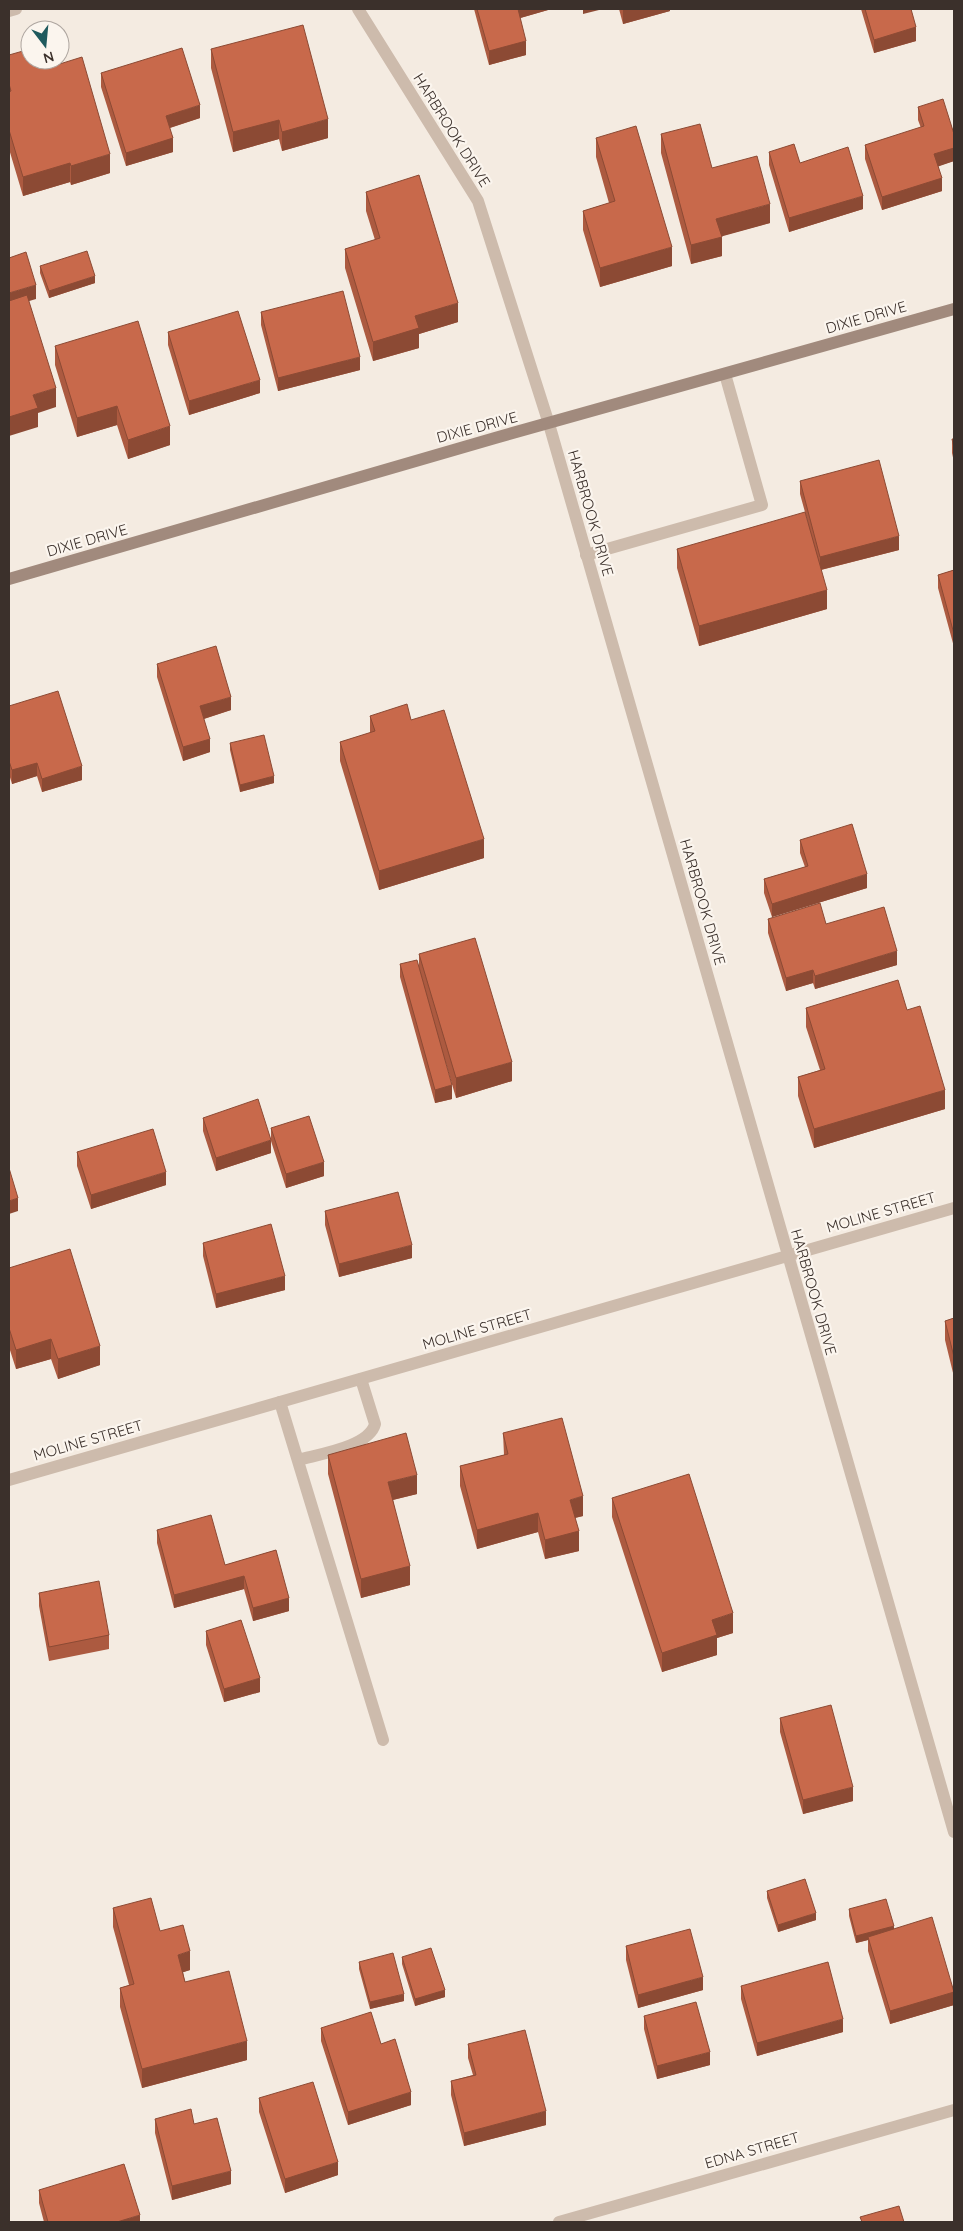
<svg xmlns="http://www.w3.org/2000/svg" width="963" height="2231" font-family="Quicksand,sans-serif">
  <rect width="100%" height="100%" fill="#f4ebe1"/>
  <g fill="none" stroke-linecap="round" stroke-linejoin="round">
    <path stroke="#cdbbac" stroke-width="12" d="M586,555L762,505L725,374
      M280,1402L383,1740
      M298,1460C319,1454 369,1447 375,1424L361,1379"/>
    <path stroke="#cdbbac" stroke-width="12" d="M358,9L478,201L549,424L954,1832
      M9,11L16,9
      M9,1480L954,1208
      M559,2222L954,2110"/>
    <path stroke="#a18a7d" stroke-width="12" d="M9,579L495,438L954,309"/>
  </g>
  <path fill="#ac5a40" d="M474,9H548V10L520,18L526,55L489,65Z
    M619,9H670V11L623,24Z
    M861,9H911L916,41L874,53Z
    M211,49L328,138L282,151L279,139L233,152L211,68Z
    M9,55L47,68L110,173L71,185L70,182L23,196L9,149Z
    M101,73L200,118L170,128L173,152L126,166L101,87Z
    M918,107L954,134V161L938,166L942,191L882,210L865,159V145L921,128L918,120Z
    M661,134L712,168L770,223L721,236L722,256L691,264L661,153Z
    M596,138L672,266L600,287L583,230V211L609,203L596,157Z
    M769,152L800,163L863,209L789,232L769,165Z
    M366,192L458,322L419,334V348L373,361L345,268V249L375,240L366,211Z
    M40,266L95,283L49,298L40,273Z
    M261,312L360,370L278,391L261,325Z
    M168,332L260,393L189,415L168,345Z
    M55,346L170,445L128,459L117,425L77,437L55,365Z
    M952,439H954V462L952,453Z
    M800,481L899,550L821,570L827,609L699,646L677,568V549L808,523L800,494Z
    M954,570V647L938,588V575Z
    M157,664L231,710L204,719L210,752L183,761L157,677Z
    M9,706L82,780L42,792L37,776L12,784L9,774Z
    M370,716L411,720L484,858L379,890L340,761V742L370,733Z
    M230,743L274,783L240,792L230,750Z
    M800,840L867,888L772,917L764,893V879L805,867L800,853Z
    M768,919L826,924L897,965L815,989L813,983L786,991L768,933Z
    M419,954L512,1081L456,1098L445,1060L452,1099L435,1103L400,977V964L419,966Z
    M806,1008L907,1010L945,1109L814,1148L798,1096V1077L820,1070L806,1027Z
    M203,1118L271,1153L216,1171L203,1131Z
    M271,1128L324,1176L286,1188L271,1141Z
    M77,1152L166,1185L91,1209L77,1166Z
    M325,1211L412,1258L339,1277L325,1225Z
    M203,1243L285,1290L216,1308L203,1256Z
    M9,1268L100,1365L58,1379L51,1359L16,1369L9,1347Z
    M954,1318V1377L945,1340V1321Z
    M503,1433L583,1516L575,1518L579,1551L545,1559L538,1532L477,1549L460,1486V1466L504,1455Z
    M328,1455L417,1494L393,1500L410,1585L361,1598L328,1474Z
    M612,1498L733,1633L717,1638V1655L662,1672L612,1517Z
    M157,1530L225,1565L276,1550L289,1611L253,1621L244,1589L174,1608L157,1543Z
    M39,1593L109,1635V1649L49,1661L39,1606Z
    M206,1631L260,1692L224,1702L206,1645Z
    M780,1718L853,1801L803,1814L780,1732Z
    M767,1891L816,1920L778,1932L767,1898Z
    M113,1908L160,1931L190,1970L183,1972L185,1982L247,2060L142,2088L120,2007V1988L129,1985L113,1927Z
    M849,1909L894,1929L954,1991V2005L890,2024L868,1951V1940L856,1943L849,1916Z
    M626,1946L703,1990L638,2008L626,1960Z
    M402,1957L445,1997L415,2006L402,1964Z
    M359,1962L404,2001L370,2009L359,1969Z
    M741,1986L843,2032L757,2056L741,1999Z
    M644,2016L710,2065L657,2079L644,2029Z
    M321,2028L381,2044L411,2105L348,2125L321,2041Z
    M468,2044L546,2125L464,2146L451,2095V2081L473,2075L468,2058Z
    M259,2098L338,2175L285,2193L259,2112Z
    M155,2119L231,2184L172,2200L155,2133Z
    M39,2190L140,2222H44L39,2203Z"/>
  <path fill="#8c4a34" d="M517,9H548V10L517,19Z
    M583,9H603L583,14Z
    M623,9H670V11L623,24Z
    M916,27V41L874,53V40Z
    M526,41V55L489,65V51Z
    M200,105V118L166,129V116Z
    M328,119V138L282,151V132Z
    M279,120V139L233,152V132Z
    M173,138V152L126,166V153Z
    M954,148V161L934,168V154Z
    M110,154V173L71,185V166Z
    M70,163V182L23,196V177Z
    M942,178V191L882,210V197Z
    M863,196V209L789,232V218Z
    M770,204V223L716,238V219Z
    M722,237V256L691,264V245Z
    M672,247V266L600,287V268Z
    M95,276V283L49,298V291Z
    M36,285V299L9,307V293Z
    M458,303V322L419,334V348L373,361V342L415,316Z
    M360,357V370L278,391V378Z
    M260,380V393L189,415V401Z
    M56,388V407L38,413V427L9,436V417L33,395Z
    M117,406V425L77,437V418Z
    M170,426V445L128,459V440Z
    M899,536V550L820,570V557Z
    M827,590V609L699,646V626Z
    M231,697V710L200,720V706Z
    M210,739V752L183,761V747Z
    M37,763V776L12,784V770Z
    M82,766V780L42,792V779Z
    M274,776V783L240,792V785Z
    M484,839V858L379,890V871Z
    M867,874V888L772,917V904Z
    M897,951V965L815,989V976Z
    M813,970V983L786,991V978Z
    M512,1062V1081L456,1098V1078Z
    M452,1085V1099L435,1103V1090Z
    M945,1090V1109L814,1148V1129Z
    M271,1140V1153L216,1171V1158Z
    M324,1162V1176L286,1188V1174Z
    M166,1172V1185L91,1209V1195Z
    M18,1198V1211L9,1214V1201Z
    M412,1245V1258L339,1277V1264Z
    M285,1276V1290L216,1308V1294Z
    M51,1339V1359L16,1369V1350Z
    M100,1346V1365L58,1379V1359Z
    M417,1475V1494L388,1501V1482Z
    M583,1496V1516L570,1519V1500Z
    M538,1513V1532L477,1549V1530Z
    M579,1531V1551L545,1559V1540Z
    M410,1566V1585L361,1598V1579Z
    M244,1576V1589L174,1608V1595Z
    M289,1598V1611L253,1621V1608Z
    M733,1613V1633L717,1638V1655L662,1672V1653L712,1620Z
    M260,1678V1692L224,1702V1689Z
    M853,1787V1801L803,1814V1800Z
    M816,1913V1920L778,1932V1925Z
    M894,1926V1933L868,1937V1940L856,1943V1936Z
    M190,1951V1970L178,1974V1955Z
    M703,1977V1990L638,2008V1995Z
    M445,1990V1997L415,2006V1999Z
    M954,1992V2005L890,2024V2011Z
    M404,1994V2001L370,2009V2002Z
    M843,2019V2032L757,2056V2043Z
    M247,2041V2060L142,2088V2069Z
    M710,2052V2065L657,2079V2066Z
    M411,2092V2105L348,2125V2112Z
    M546,2111V2125L464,2146V2133Z
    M338,2162V2175L285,2193V2179Z
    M231,2171V2184L172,2200V2186Z
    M140,2215V2222H117Z"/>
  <path fill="#c8694b" stroke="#8c4a34" d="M477,9H518L526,41L489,51Z
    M865,9H911L916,27L874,40Z
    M303,25L328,119L282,132L279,120L233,132L211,49Z
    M182,48L200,105L166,116L173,138L126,153L101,73Z
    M30,49V60H44L47,68L82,57L110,154L71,166L70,163L23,177L9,130V92L11,91L9,84V55Z
    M943,99L954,134V148L934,154L942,178L882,197L865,145L924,126L918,107Z
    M700,124L712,168L757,156L770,204L716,219L722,237L691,245L661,134Z
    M636,126L672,247L600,268L583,211L615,201L596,138Z
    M794,144L800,163L848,147L863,196L789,218L769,152Z
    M419,175L458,303L415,316L419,328L373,342L345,249L380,238L366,192Z
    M87,251L95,276L49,291L40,266Z
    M26,252L36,285L9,293V258Z
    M343,291L360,357L278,378L261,312Z
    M27,295L56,388L33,395L38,408L9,417V301Z
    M238,311L260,380L189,401L168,332Z
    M138,321L170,426L128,440L117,406L77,418L55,346Z
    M952,439H954V448Z
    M879,460L899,536L820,557L800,481Z
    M805,512L827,590L699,626L677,549Z
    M954,570V634L938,575Z
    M216,646L231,697L200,706L210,739L183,747L157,664Z
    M58,691L82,766L42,779L37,763L12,770L9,761V706Z
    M407,704L411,720L444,710L484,839L379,871L340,742L375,731L370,716Z
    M264,735L274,776L240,785L230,743Z
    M852,824L867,874L772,904L764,879L808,866L800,840Z
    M820,903L826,924L884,907L897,951L815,976L813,970L786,978L768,919Z
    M475,938L512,1062L456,1078L419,954Z
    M417,960L452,1085L435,1090L400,964Z
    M898,980L907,1010L920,1006L945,1090L814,1129L798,1077L825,1069L806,1008Z
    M258,1099L271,1140L216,1158L203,1118Z
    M309,1116L324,1162L286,1174L271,1128Z
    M153,1129L166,1172L91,1195L77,1152Z
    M9,1168L18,1198L9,1201Z
    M398,1192L412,1245L339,1264L325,1211Z
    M271,1224L285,1276L216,1294L203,1243Z
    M70,1249L100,1346L58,1359L51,1339L16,1350L9,1328V1268Z
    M954,1318V1357L945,1321Z
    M562,1418L583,1496L570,1500L579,1531L545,1540L538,1513L477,1530L460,1466L508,1454L503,1433Z
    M406,1433L417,1475L388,1482L410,1566L361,1579L328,1455Z
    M689,1474L733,1613L712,1620L717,1635L662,1653L612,1498Z
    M211,1515L225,1565L276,1550L289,1598L253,1608L244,1576L174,1595L157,1530Z
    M99,1581L109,1635L49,1647L39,1593Z
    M241,1620L260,1678L224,1689L206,1631Z
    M831,1705L853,1787L803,1800L780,1718Z
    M805,1879L816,1913L778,1925L767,1891Z
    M151,1898L160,1931L183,1925L190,1951L178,1955L185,1982L229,1971L247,2041L142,2069L120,1988L134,1984L113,1908Z
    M886,1899L894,1926L856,1936L849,1909Z
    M932,1917L954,1992L890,2011L868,1937Z
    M690,1929L703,1977L638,1995L626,1946Z
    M431,1948L445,1990L415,1999L402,1957Z
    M393,1953L404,1994L370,2002L359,1962Z
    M828,1962L843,2019L757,2043L741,1986Z
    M696,2002L710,2052L657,2066L644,2016Z
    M371,2012L381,2044L395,2039L411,2092L348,2112L321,2028Z
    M525,2030L546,2111L464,2133L451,2081L476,2075L468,2044Z
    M313,2082L338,2162L285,2179L259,2098Z
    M191,2109L194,2124L217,2118L231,2171L172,2186L155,2119Z
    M124,2164L140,2215L117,2222H48L39,2190Z
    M899,2206L904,2222H862L860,2217Z"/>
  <g text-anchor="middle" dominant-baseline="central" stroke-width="4.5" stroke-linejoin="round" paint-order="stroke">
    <g font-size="15" fill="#3b302b" stroke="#fbf5ee">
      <text transform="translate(452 130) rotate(58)">HARBROOK DRIVE</text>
      <text transform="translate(866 317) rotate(-16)">DIXIE DRIVE</text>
      <text transform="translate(477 427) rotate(-15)">DIXIE DRIVE</text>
      <text transform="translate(591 513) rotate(74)">HARBROOK DRIVE</text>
      <text transform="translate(87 540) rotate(-16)">DIXIE DRIVE</text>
      <text transform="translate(703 902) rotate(74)">HARBROOK DRIVE</text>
      <text transform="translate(881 1212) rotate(-16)">MOLINE STREET</text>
      <text transform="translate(814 1292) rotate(74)">HARBROOK DRIVE</text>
      <text transform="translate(477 1329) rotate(-16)">MOLINE STREET</text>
      <text transform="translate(88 1440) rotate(-16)">MOLINE STREET</text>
      <text transform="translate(752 2150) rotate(-16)">EDNA STREET</text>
    </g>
  </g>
  <rect width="963" height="2231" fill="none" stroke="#3b302b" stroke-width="20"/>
  <g transform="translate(45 45) rotate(164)"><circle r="24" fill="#fbf5ee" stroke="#aea6a0"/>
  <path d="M0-4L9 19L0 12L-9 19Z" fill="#1f5a5e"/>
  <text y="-8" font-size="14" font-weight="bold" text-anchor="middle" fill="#3b302b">N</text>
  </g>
</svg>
